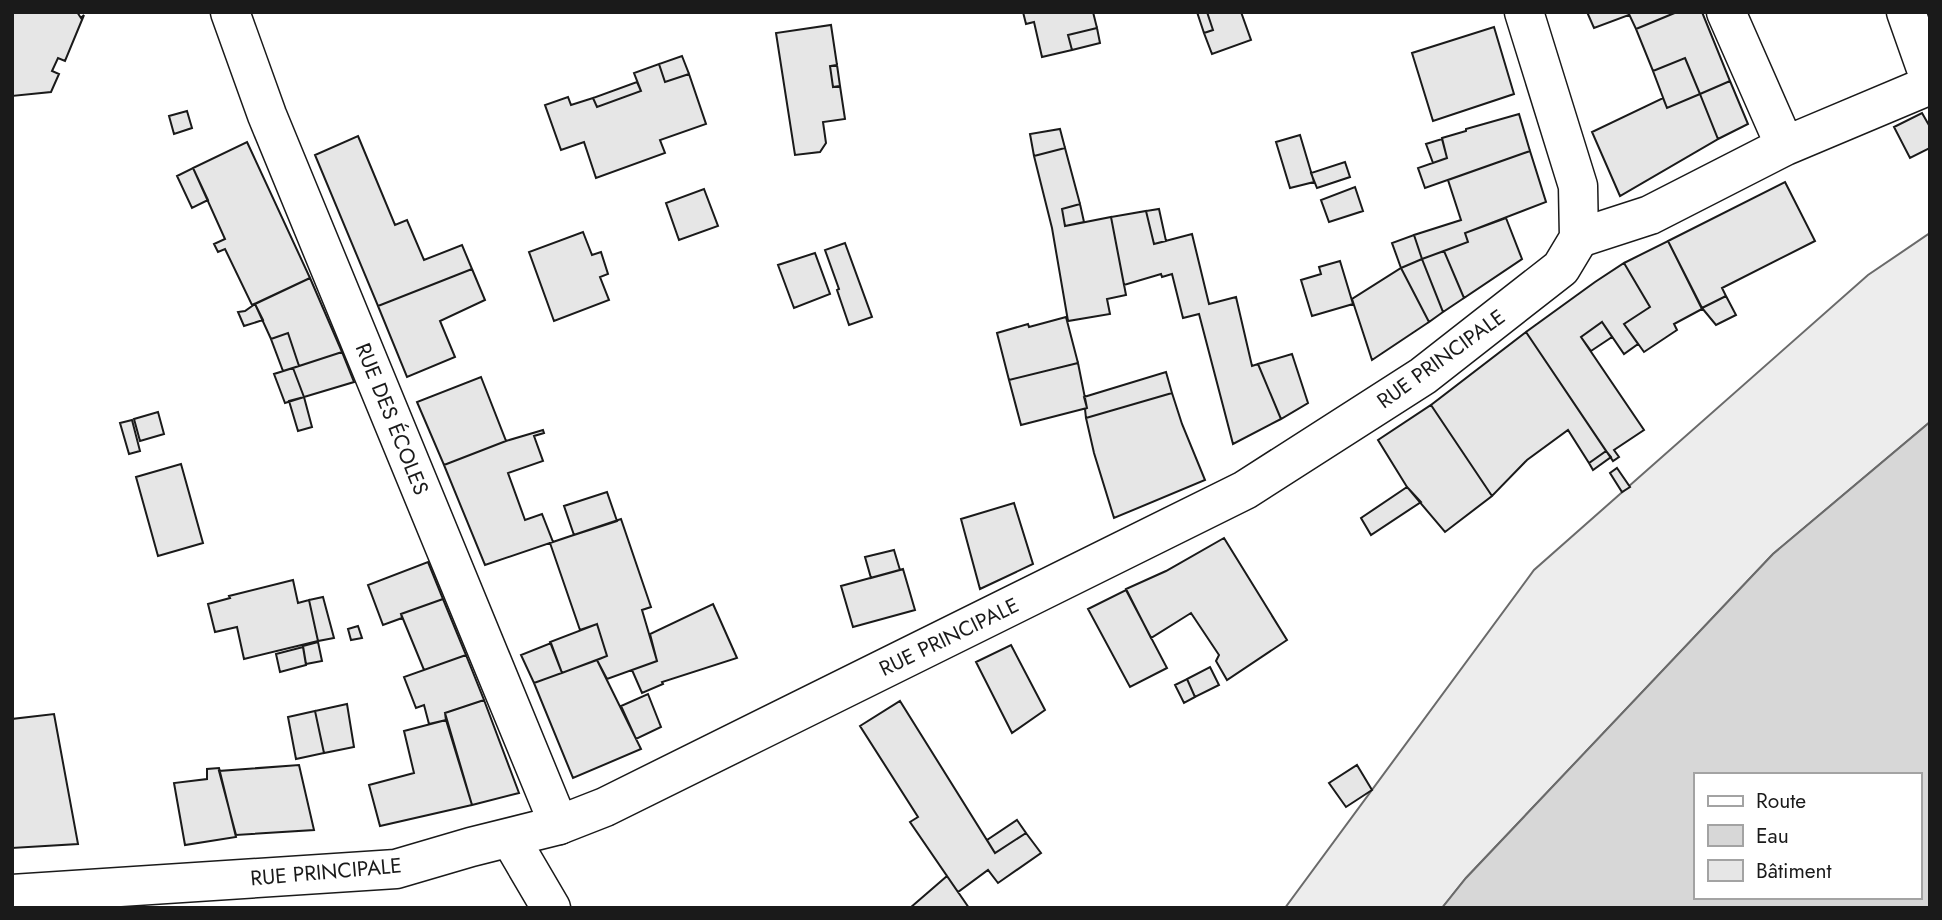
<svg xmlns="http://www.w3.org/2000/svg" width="1942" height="920" font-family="Jost,sans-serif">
  <rect width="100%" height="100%" fill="#fff"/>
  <path fill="#ededed" stroke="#6a6a6a" stroke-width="2" d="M1930,233V422L1773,554L1466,878L1442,908H1285L1534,570L1868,275Z"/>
  <path fill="#d7d7d7" stroke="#6a6a6a" stroke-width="2" fill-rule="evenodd" d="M1930,422V908H1442L1466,878L1773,554ZM1695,775H1919V897H1695Z"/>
  <path fill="#e6e6e6" stroke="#1a1a1a" stroke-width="2" d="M12,12H77L81,18L84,15L65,61L58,58L52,71L59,74L51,92L12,96Z
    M1023,12H1093L1097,28L1068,35L1072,50L1042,57L1034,22L1026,24Z
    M1197,12H1207L1213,30L1204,33Z
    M1207,12H1241L1251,40L1212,54L1204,33L1213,30Z
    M1587,12H1628L1629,15L1594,28Z
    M1628,12H1677L1636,29Z
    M1677,12H1702L1730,81L1700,94L1685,58L1653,71L1636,29Z
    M831,25L837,65L830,66L833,87L840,86L845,119L823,122L826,143L820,152L795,155L776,33Z
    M1494,27L1514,94L1433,121L1412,53Z
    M1097,28L1100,43L1072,50L1068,35Z
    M682,56L689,74L665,82L659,64Z
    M1685,58L1700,94L1667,108L1653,71Z
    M659,64L665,82L689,74L706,124L660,140L665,153L596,178L584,142L561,150L545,105L568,97L571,105L593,98L597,107L641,91L634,73Z
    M837,65L840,86L833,87L830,66Z
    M1730,81L1748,124L1718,139L1700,94Z
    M637,82L641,91L597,107L593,98Z
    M1700,94L1718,139L1620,196L1592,132L1663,98L1667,108Z
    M187,111L192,128L174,134L169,116Z
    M1922,113L1930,127V148L1910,158L1894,127Z
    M1519,114L1530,151L1425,188L1418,168L1447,158L1442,138L1466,131V129Z
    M1060,129L1065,148L1034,156L1030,134Z
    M1300,135L1314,182L1290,188L1276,142Z
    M358,136L395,225L407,220L424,260L462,245L472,269L378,306L315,155Z
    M1442,139L1447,158L1433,163L1426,144Z
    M247,142L310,278L252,305L225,249L218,252L214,244L225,239L193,168Z
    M1065,148L1080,204L1062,209L1065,226L1111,217L1126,295L1107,299L1110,314L1068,321L1052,228L1034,156Z
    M1530,151L1546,202L1465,233L1468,242L1422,259L1414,235L1461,220L1448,180Z
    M1345,162L1350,177L1317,188L1311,173Z
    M193,168L208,200L192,208L177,176Z
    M1785,182L1815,241L1722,288L1726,296L1702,308L1668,241Z
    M1355,187L1363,211L1329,222L1321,200Z
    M704,189L718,226L679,240L666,203Z
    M1080,204L1084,222L1065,226L1062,209Z
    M1159,209L1166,241L1154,244L1146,211Z
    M1146,211L1154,244L1192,234L1209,304L1236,297L1252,366L1258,364L1281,419L1233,444L1199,314L1183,318L1172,274L1162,277L1161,274L1124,285L1111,217Z
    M1506,218L1522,259L1464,298L1444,251L1468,242L1465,233Z
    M583,232L592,255L601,252L608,274L600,277L609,300L554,321L529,252Z
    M1414,235L1422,259L1401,268L1392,243Z
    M1668,241L1702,309L1674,324L1677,330L1644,352L1624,324L1650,307L1624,263Z
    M845,243L872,317L849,325L837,290L839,289L825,250Z
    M1444,251L1464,298L1443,312L1422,259Z
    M815,253L830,294L794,308L778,265Z
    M1422,259L1443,312L1429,322L1401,268Z
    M1340,261L1353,304L1312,316L1301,280L1321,274L1319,267Z
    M1624,263L1650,307L1624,324L1638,344L1624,354L1602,322L1581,337L1644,430L1614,450L1619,457L1613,461L1526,332L1595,282Z
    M1401,268L1429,322L1372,360L1352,299Z
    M472,269L485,300L440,321L455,357L407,377L378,306Z
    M310,278L342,352L299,366L288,333L271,339L255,304Z
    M1726,296L1736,315L1716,325L1702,308Z
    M255,304L263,320L244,326L238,312L245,311Z
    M1066,317L1078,363L1009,380L997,333L1028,324L1029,327Z
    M1602,322L1612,337L1591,351L1581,337Z
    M1526,332L1606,451L1589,463L1568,430L1527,460L1492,496L1431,405Z
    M288,333L299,366L283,371L271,339Z
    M342,352L354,382L304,397L293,368Z
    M1292,354L1308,403L1281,419L1258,364Z
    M1078,363L1087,408L1021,425L1009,380Z
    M293,368L304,397L285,403L274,374Z
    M1166,372L1172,393L1086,418L1085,409L1087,408L1084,397Z
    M481,377L506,441L444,465L417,402Z
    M1172,393L1182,424L1205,480L1114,518L1094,453L1086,418Z
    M304,397L312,427L298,431L289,401Z
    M1431,405L1492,496L1445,532L1407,487L1378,440Z
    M158,412L164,434L140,441L134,419Z
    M132,420L140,451L129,454L120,423Z
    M543,430L544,433L534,436L543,461L508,473L525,520L542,514L553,542L485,565L444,465L506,441Z
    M1606,451L1611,457L1593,470L1589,463Z
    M181,464L203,543L158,556L136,477Z
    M1617,468L1630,487L1622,492L1610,473Z
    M1407,487L1421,502L1371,535L1361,518Z
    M607,492L617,521L574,535L564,506Z
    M1014,503L1033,564L980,589L961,519Z
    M621,519L651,607L642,610L657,661L607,679L597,660L607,656L597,624L580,630L550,543Z
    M1224,538L1287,640L1227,680L1216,661L1219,655L1191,613L1151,638L1126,589L1166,571Z
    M894,550L900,570L871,578L865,557Z
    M428,562L443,599L401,614L402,618L383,625L368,585Z
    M903,569L915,610L853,627L841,586Z
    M293,580L298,603L309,600L318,641L244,659L237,627L215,632L208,604L230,598L229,596Z
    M1126,590L1167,668L1130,687L1088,609Z
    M323,597L334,638L318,641L309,600Z
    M443,599L466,655L424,670L401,614Z
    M713,604L737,658L662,682L663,684L642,693L632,670L657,661L650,634Z
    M597,624L607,656L562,673L550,642Z
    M358,626L362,638L351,640L348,629Z
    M318,642L322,661L306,664L303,646Z
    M551,643L562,673L534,683L521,655Z
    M1011,645L1045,710L1012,733L976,662Z
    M303,647L306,665L280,672L276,654Z
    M466,655L484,700L445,713L446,720L429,724L424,705L416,708L404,677Z
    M597,660L641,749L573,778L534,683Z
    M1210,667L1219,685L1195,697L1187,679Z
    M1187,679L1195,697L1184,703L1175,685Z
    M648,694L661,727L636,739L621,706Z
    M484,700L519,793L472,805L445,713Z
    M900,701L995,853L1026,833L1041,853L998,883L988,870L958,892L910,822L918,817L860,726Z
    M347,704L354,747L324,753L315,711Z
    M315,711L324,753L296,759L288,717Z
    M54,714L78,844L12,848V719Z
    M446,720L472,805L380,826L369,785L414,773L404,731Z
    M299,765L314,830L236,835L219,771Z
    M1357,765L1372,790L1346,807L1329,783Z
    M219,768L236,837L185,845L174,783L207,779V769Z
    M1017,820L1026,833L995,853L987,840Z
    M947,876L969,908H910Z"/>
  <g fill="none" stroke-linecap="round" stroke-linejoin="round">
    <g stroke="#1a1a1a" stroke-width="41">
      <path id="minor" d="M230,12L267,115L559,825
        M1726,12L1785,146
        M1906,12L1930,80
        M1579,238L1650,215L1785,146L1930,85
        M510,838L551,908"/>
    </g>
    <g stroke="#1a1a1a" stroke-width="41">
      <path id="tertiary" d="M12,894L396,869L471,847L559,825L605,807L1245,490L1423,376L1561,268L1579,238L1578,186L1524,12"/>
    </g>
    <use href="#minor" stroke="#fff" stroke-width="38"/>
    <use href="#tertiary" stroke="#fff" stroke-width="38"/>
  </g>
  <g text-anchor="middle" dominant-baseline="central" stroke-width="5" stroke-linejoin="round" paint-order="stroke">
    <g font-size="21" fill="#1a1a1a" stroke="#fff">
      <text transform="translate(1441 359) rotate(-36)">RUE PRINCIPALE</text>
      <text transform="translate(392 419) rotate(68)">RUE DES ÉCOLES</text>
      <text transform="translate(949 637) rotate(-26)">RUE PRINCIPALE</text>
      <text transform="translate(326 872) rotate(-5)">RUE PRINCIPALE</text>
    </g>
  </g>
  <rect width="1942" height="920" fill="none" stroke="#1a1a1a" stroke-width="28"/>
  <rect x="1694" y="773" width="228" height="126" fill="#ffffff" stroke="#a3a3a3" stroke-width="2"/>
  <rect x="1708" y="796" width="35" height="10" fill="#ffffff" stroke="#a3a3a3" stroke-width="2"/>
  <text x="1756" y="808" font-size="21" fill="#1a1a1a">Route</text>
  <rect x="1708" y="825" width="35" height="21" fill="#d7d7d7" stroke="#a3a3a3" stroke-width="2"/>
  <text x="1756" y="843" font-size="21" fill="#1a1a1a">Eau</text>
  <rect x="1708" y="860" width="35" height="21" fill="#e6e6e6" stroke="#a3a3a3" stroke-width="2"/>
  <text x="1756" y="878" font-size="21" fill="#1a1a1a">Bâtiment</text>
</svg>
